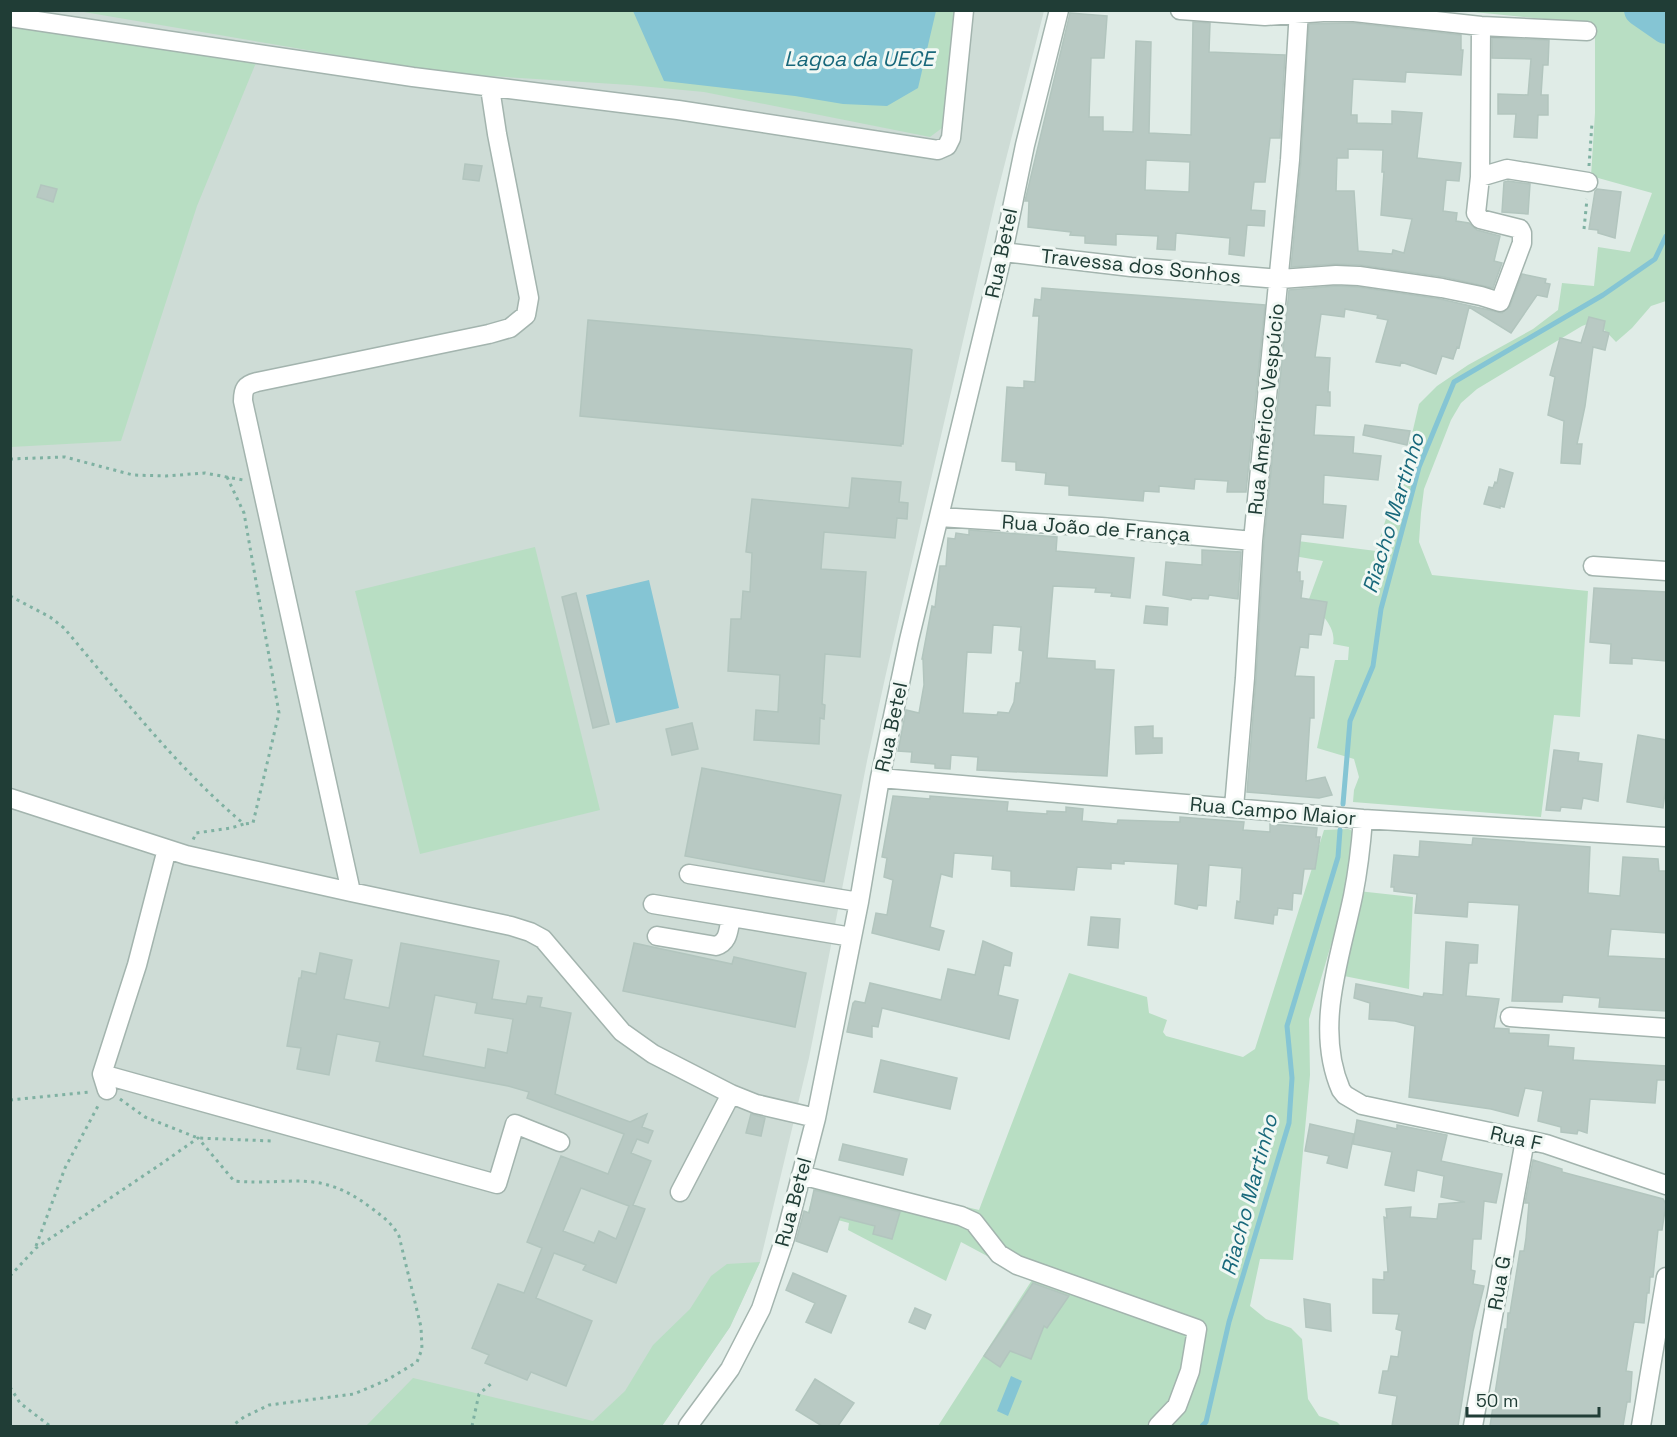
<svg xmlns="http://www.w3.org/2000/svg" width="1677" height="1437" font-family="'Space Grotesk',sans-serif">
  <rect width="100%" height="100%" fill="#e0ece7"/>
  <path fill="#cedcd6" d="M10,11H1044L996,198L885,678L867,761L809,1058L760,1262L730,1327L662,1426H11Z"/>
  <path fill="#b8dec3" d="M78,11H958L946,125L930,137L704,92L630,85L443,73Z
    M1464,11H1666V301L1651,306L1632,328L1616,342L1596,321L1582,326L1477,389L1461,403L1451,420L1424,489L1421,513L1419,542L1432,575L1588,591L1580,717L1554,715L1541,817L1353,802L1354,790L1359,777L1354,759L1317,748L1335,660H1348L1349,647L1333,644C1337,626 1318,612 1309,599L1323,561L1288,555L1290,540L1376,551L1412,434L1419,404L1437,386L1468,365L1533,329L1558,310L1562,283L1594,286L1598,247L1630,252L1652,193L1591,176L1595,113V24Z
    M11,24L258,58L197,206L121,441L11,447Z
    M535,547L600,810L420,854L355,591Z
    M1324,830L1348,829L1351,830L1354,837L1347,891L1309,1019L1310,1075L1293,1260L1260,1259L1250,1306L1266,1319L1291,1328L1302,1339L1308,1399L1319,1416L1337,1422L1341,1426H938L1032,1280L961,1242L946,1281L848,1230L849,1223L808,1212L820,1172L979,1210L1069,973L1147,997L1149,1013L1167,1020L1163,1032L1166,1036L1243,1057L1255,1049Z
    M1358,891L1413,897L1409,989L1344,976Z
    M760,1262L730,1327L662,1426H366L413,1378L593,1421L625,1391L653,1345L690,1309L711,1276L727,1264Z"/>
  <path fill="#85c5d4" d="M633,11V10L936,11L918,88L887,106L843,104L795,96L664,81Z
    M649,580L679,708L616,723L586,595Z
    M1011,1376L1022,1381L1008,1416L997,1411Z"/>
  <g fill="none" stroke-linecap="round" stroke-linejoin="round">
    <path stroke="#85c5d4" stroke-width="5" d="M1343,804L1350,721L1373,666L1381,609L1419,467L1454,382L1603,295L1655,259L1666,236
      M1202,1426L1206,1422L1229,1322L1289,1123L1292,1078L1287,1026L1338,857L1340,830"/>
    <path stroke="#85c5d4" stroke-width="32" d="M1640,10L1666,28"/>
  </g>
  <path fill="#b8c9c3" stroke="#b2c5be" stroke-width="1.5" fill-rule="evenodd" d="M1070,13L1107,16L1104,58H1091L1089,117H1103V131L1133,132L1136,41L1151,42L1149,133L1191,135L1193,22L1210,23L1209,52L1285,55L1280,138H1270L1265,182H1254L1251,210L1265,211L1264,226L1247,225L1244,256L1229,254L1230,238L1176,233L1175,250L1157,249L1158,236L1116,234V245L1085,243V236L1070,235L1071,232L1028,227L1029,201H1025ZM1146,160L1190,162L1189,192L1145,190Z
    M1353,23L1461,35V50H1463L1461,75L1406,72L1405,82L1353,79L1351,115H1357V123L1392,124V111L1422,113L1417,158L1461,163L1459,181L1446,180L1443,211L1457,213L1456,221L1469,223L1477,230L1500,236L1494,261L1502,263L1493,288L1444,277L1360,265L1335,264L1291,267L1301,161L1309,24ZM1348,149L1383,150L1382,172H1384L1381,215L1412,219L1404,253L1393,250L1392,254L1358,251L1354,191H1336L1337,158H1348Z
    M1492,38L1549,40L1548,65H1543L1541,95H1548V115H1538L1537,138L1514,137L1516,114H1498V94L1528,95L1531,59L1492,58Z
    M465,164L482,166L479,181L463,179Z
    M1508,181L1530,184L1528,214L1502,212L1504,182Z
    M41,185L57,189L53,202L37,197Z
    M1597,189L1621,192L1615,238L1598,233V230L1589,229L1595,191Z
    M1522,274L1546,279L1545,283L1550,284L1547,297L1537,295L1511,333L1469,307L1459,348L1457,347L1453,359L1442,356L1436,374L1401,362L1400,366L1376,362L1388,320L1377,318L1378,315L1345,309L1344,317L1321,314L1315,357L1330,358L1328,392H1330V406L1316,405L1314,435L1354,437L1353,453L1381,456L1378,480L1324,475L1323,504L1346,506L1343,538L1301,534L1297,572H1300V581H1303L1301,598L1327,602L1321,635L1309,634L1308,648L1300,647L1295,676L1314,677V718H1310L1306,781L1325,777L1332,795L1319,798L1247,792L1256,679L1264,542L1289,290L1336,286L1358,287L1440,299L1502,313L1510,306Z
    M1042,288L1265,305L1246,492H1227L1228,481L1195,479L1194,489L1159,486V492L1144,491L1143,501L1069,495V486L1045,484L1046,473L1016,470V462L1002,461L1007,387L1024,388V381L1035,382L1039,316H1033L1035,299L1041,300Z
    M1589,317L1605,321L1603,331L1609,333L1605,350L1593,347L1585,406L1577,444H1582L1580,464L1561,463L1564,421L1548,415L1555,377L1550,375L1560,338L1581,343Z
    M588,320L910,349L912,350L903,444H901V446L580,416Z
    M1365,425L1410,431L1407,445L1363,435Z
    M1500,469L1513,473L1504,507L1500,506V508L1484,504L1489,487L1493,488L1495,482L1497,483Z
    M852,478L901,482L899,502L908,503L907,519L897,518L895,538L824,532L821,569L866,572L860,657L825,654L822,704L825,705L824,719L820,718L819,744L754,740L756,710L778,712L780,675L728,671L731,619H741L743,591L750,592L752,553L746,552L752,499L849,508Z
    M969,530L1057,537L1056,551L1134,558L1130,598L1111,596L1112,593L1095,592L1096,588L1053,586L1047,658L1095,661V669L1114,670L1107,776L977,770L978,757L951,755L950,769L935,768V764L911,762L912,752L898,751L906,710L919,713L924,685L923,659H922L932,606L935,607L940,566H946L948,538L955,539L956,533L969,535ZM993,625L1021,627L1019,650L1023,651L1020,683H1016L1014,702L1009,713L998,712L997,715L963,713L967,652L991,653Z
    M1202,550L1241,552L1238,599L1209,595L1208,599L1192,598L1191,600L1163,595L1166,562L1202,565Z
    M1594,588L1666,592V661L1632,658V664L1610,663L1611,644L1590,642Z
    M576,593L609,724L593,728L562,597Z
    M1146,606L1168,608L1167,625L1144,623Z
    M692,723L698,749L672,755L666,729Z
    M1153,726V738H1162V753L1136,754L1135,727Z
    M1638,735L1666,740V785L1663,808L1627,802Z
    M1554,750L1579,753L1578,761L1602,764L1598,801L1583,798L1581,809L1561,807L1560,811L1546,810Z
    M702,768L841,795L824,882L685,856Z
    M893,796L930,799V796L1008,802L1007,811L1047,814V811L1066,812V807L1083,809L1082,821L1117,824L1118,820L1180,822V817L1244,822L1243,830L1270,832V824L1317,828L1316,837H1320L1315,869H1304L1301,894L1293,893L1292,910L1278,908L1277,915H1274L1273,924L1235,918L1237,901L1240,902L1242,868L1209,865L1206,906L1198,905L1197,909L1175,904L1178,864L1124,861V864L1111,863V869L1077,867L1074,890L1011,886V871L992,869L993,856L954,853L952,877L941,874L930,927L944,931L939,950L872,933L876,913L887,915L893,880L884,877L887,858L882,857Z
    M1473,838L1590,847L1588,893L1620,896L1623,857L1658,859L1659,871H1666V933L1611,929L1608,956L1666,959V1011L1599,1007L1600,998L1563,995L1562,1002L1512,1001L1519,905L1468,902L1467,917L1415,913L1417,894L1394,891V887H1391L1394,855L1419,857L1420,841L1472,845Z
    M1091,917L1120,919L1118,948L1088,945Z
    M983,941L1012,953L1010,966L1004,965L998,995L1018,1000L1009,1039L882,1008L878,1027L872,1026V1037L847,1032L853,1003L855,1001L865,1003L870,983L941,1000L948,969L975,975Z
    M1446,942L1478,945L1477,963H1469L1466,996L1499,999L1494,1028L1509,1029V1033L1549,1035L1548,1046L1574,1048L1573,1060L1666,1066V1080H1657L1655,1103L1590,1099L1587,1133L1578,1130L1577,1134L1561,1132V1127L1538,1121L1543,1091L1525,1088L1518,1116L1491,1109L1409,1097L1415,1026L1395,1021L1369,1019L1370,1003L1354,998L1356,984L1423,997L1424,993L1443,995Z
    M401,943L499,961L492,999L526,1004L528,996L542,998L540,1007L571,1013L555,1094L630,1122L647,1114L642,1127L653,1131L648,1143L637,1139L631,1153L651,1161L633,1205L645,1209L616,1283L583,1270L586,1265L554,1253L536,1298L592,1321L566,1386L531,1372L527,1380L485,1363L489,1355L472,1348L498,1284L524,1293L542,1248L527,1242L561,1156L608,1174L624,1134L527,1098L529,1092L508,1086L376,1061L380,1042L337,1034L329,1075L297,1069L301,1048L287,1046L299,978H301L302,971L316,974L320,953L352,960L344,999L389,1008ZM435,995L477,1003L475,1013L513,1019L507,1053L488,1049L485,1068L423,1056ZM581,1188L629,1206L616,1239L599,1231L594,1243L563,1231Z
    M634,943L732,964L734,957L806,973L795,1027L623,991Z
    M881,1060L957,1078L950,1109L874,1092Z
    M751,1114L765,1118L761,1136L746,1133Z
    M1357,1120L1397,1129V1125L1447,1135L1441,1161L1502,1174L1496,1203L1484,1201L1481,1239H1473L1471,1270L1475,1271L1473,1284L1484,1286L1473,1331L1458,1426H1392L1397,1396L1379,1393L1383,1371H1388L1391,1356L1398,1357L1402,1331L1396,1329L1399,1314L1373,1313V1279L1384,1280V1272H1388L1384,1217L1387,1218L1386,1209L1411,1207L1410,1217L1437,1219L1439,1204L1465,1202L1441,1197L1444,1176L1417,1170L1414,1191L1385,1185L1392,1152L1353,1144Z
    M1310,1124L1354,1134L1347,1168L1327,1163L1329,1156L1305,1151Z
    M843,1144L907,1159L903,1175L839,1160Z
    M1533,1160L1562,1169V1172L1663,1199L1666,1204L1662,1230H1658L1653,1277H1650L1649,1293H1647L1644,1323L1634,1322L1626,1371L1632,1372L1630,1402H1627L1623,1426H1490L1505,1329H1507L1508,1313H1510L1511,1306L1520,1251H1524L1526,1238L1529,1203H1525Z
    M814,1190L900,1212L892,1239L873,1234L875,1226L840,1217L827,1252L796,1241L804,1211L809,1213Z
    M793,1273L846,1296L831,1333L806,1322L815,1303L786,1290Z
    M1033,1283L1069,1296L1047,1328L1044,1326L1031,1359L1010,1351L1000,1367L984,1356Z
    M1304,1299L1330,1304L1331,1331L1306,1327Z
    M915,1308L931,1315L925,1329L909,1322Z
    M815,1379L854,1403L838,1426H822L796,1410Z"/>
  <g fill="none" stroke-linecap="round" stroke-linejoin="round">
    <g stroke="#a3b4ae" stroke-width="21">
      <path id="minor" d="M1180,10L1265,16L1323,12H1354L1481,26L1587,31
        M10,17L413,77L678,110L938,150L947,146L951,138L964,10
        M1480,177L1507,169L1588,182
        M1003,252L1131,267L1280,279L1336,275L1359,276L1442,288L1481,296L1500,302L1522,243V233L1520,229L1480,219L1476,213L1480,177L1481,26
        M939,517L1101,527L1253,541
        M1593,566L1666,571
        M880,778L1363,819L1666,837
        M10,798L186,855L351,892L511,926L530,932L543,939L622,1032L653,1054L731,1094L756,1104L816,1118
        M1234,807L1245,678L1253,541L1290,160L1299,10
        M1363,819C1361,845 1358,871 1353,896C1340,959 1314,1028 1341,1090L1345,1095L1362,1105L1546,1144L1666,1185
        M689,874L859,902
        M351,892L243,401C243,389 245,385 257,382L489,334L510,328L526,315L529,298L497,134L490,88
        M653,904L852,937
        M657,936L716,946C729,942 728,930 731,918
        M1510,1017L1666,1028
        M102,1074L497,1184L515,1124L560,1142
        M107,1090L102,1074L137,965L167,849
        M801,1175L961,1216L974,1222L999,1254L1017,1265L1197,1329L1190,1371L1177,1406L1158,1426
        M680,1192L731,1094
        M688,1426L730,1369L761,1309L785,1238L816,1118L859,902L880,778L909,640L1003,252L1025,145L1059,10
        M1473,1426L1525,1140
        M1641,1426L1666,1277"/>
    </g>
    <path stroke="#7fb1a2" stroke-width="3" stroke-dasharray="3 4.5" stroke-linecap="butt" d="M1589,166L1592,123
      M1584,229L1587,199
      M10,459L65,457L133,475L166,476L205,473L243,480
      M227,477L244,513L279,713L253,823L244,824
      M10,596L50,617L64,628C120,694 178,769 244,824L231,828L196,833L193,840
      M120,1099L145,1117L198,1138L271,1141
      M10,1100L89,1092
      M36,1246L65,1168L99,1104
      M10,1276L36,1248L161,1164L198,1138L234,1181C292,1186 318,1168 370,1207C382,1216 392,1223 399,1236L421,1327L422,1349L417,1362L387,1380L354,1394L269,1405L244,1417L232,1426
      M10,1387L20,1403L50,1426
      M472,1426L479,1394L492,1383"/>
    <use href="#minor" stroke="#fff" stroke-width="18"/>
  </g>
  <g text-anchor="middle" dominant-baseline="central" stroke-width="6" stroke-linejoin="round" paint-order="stroke">
    <g font-size="20" fill="#203d36" stroke="#f1f8f4">
      <text transform="translate(1001 253) rotate(-78)">Rua Betel</text>
      <text transform="translate(1141 266) rotate(6)">Travessa dos Sonhos</text>
      <text transform="translate(1266 409) rotate(-84)">Rua Américo Vespúcio</text>
      <text transform="translate(1096 528) rotate(4)">Rua João de França</text>
      <text transform="translate(891 727) rotate(-78)">Rua Betel</text>
      <text transform="translate(1273 811) rotate(5)">Rua Campo Maior</text>
      <text transform="translate(1516 1138) rotate(13)">Rua F</text>
      <text transform="translate(793 1202) rotate(-75)">Rua Betel</text>
      <text transform="translate(1499 1283) rotate(-80)">Rua G</text>
    </g>
    <g font-size="21" font-style="italic" fill="#18687b" stroke="#f1f8f4">
      <text x="859" y="58">Lagoa da UECE</text>
      <text transform="translate(1393 513) rotate(-73)">Riacho Martinho</text>
      <text transform="translate(1249 1195) rotate(-75)">Riacho Martinho</text>
    </g>
  </g>
  <rect width="1677" height="1437" fill="none" stroke="#203d36" stroke-width="24"/>
  <path d="M1467 1407v9h132v-9" fill="none" stroke="#203d36" stroke-width="3"/>
  <text x="1476" y="1407" font-size="18" fill="#203d36" stroke="#f1f8f4" stroke-width="4.5" paint-order="stroke">50 m</text>
</svg>
